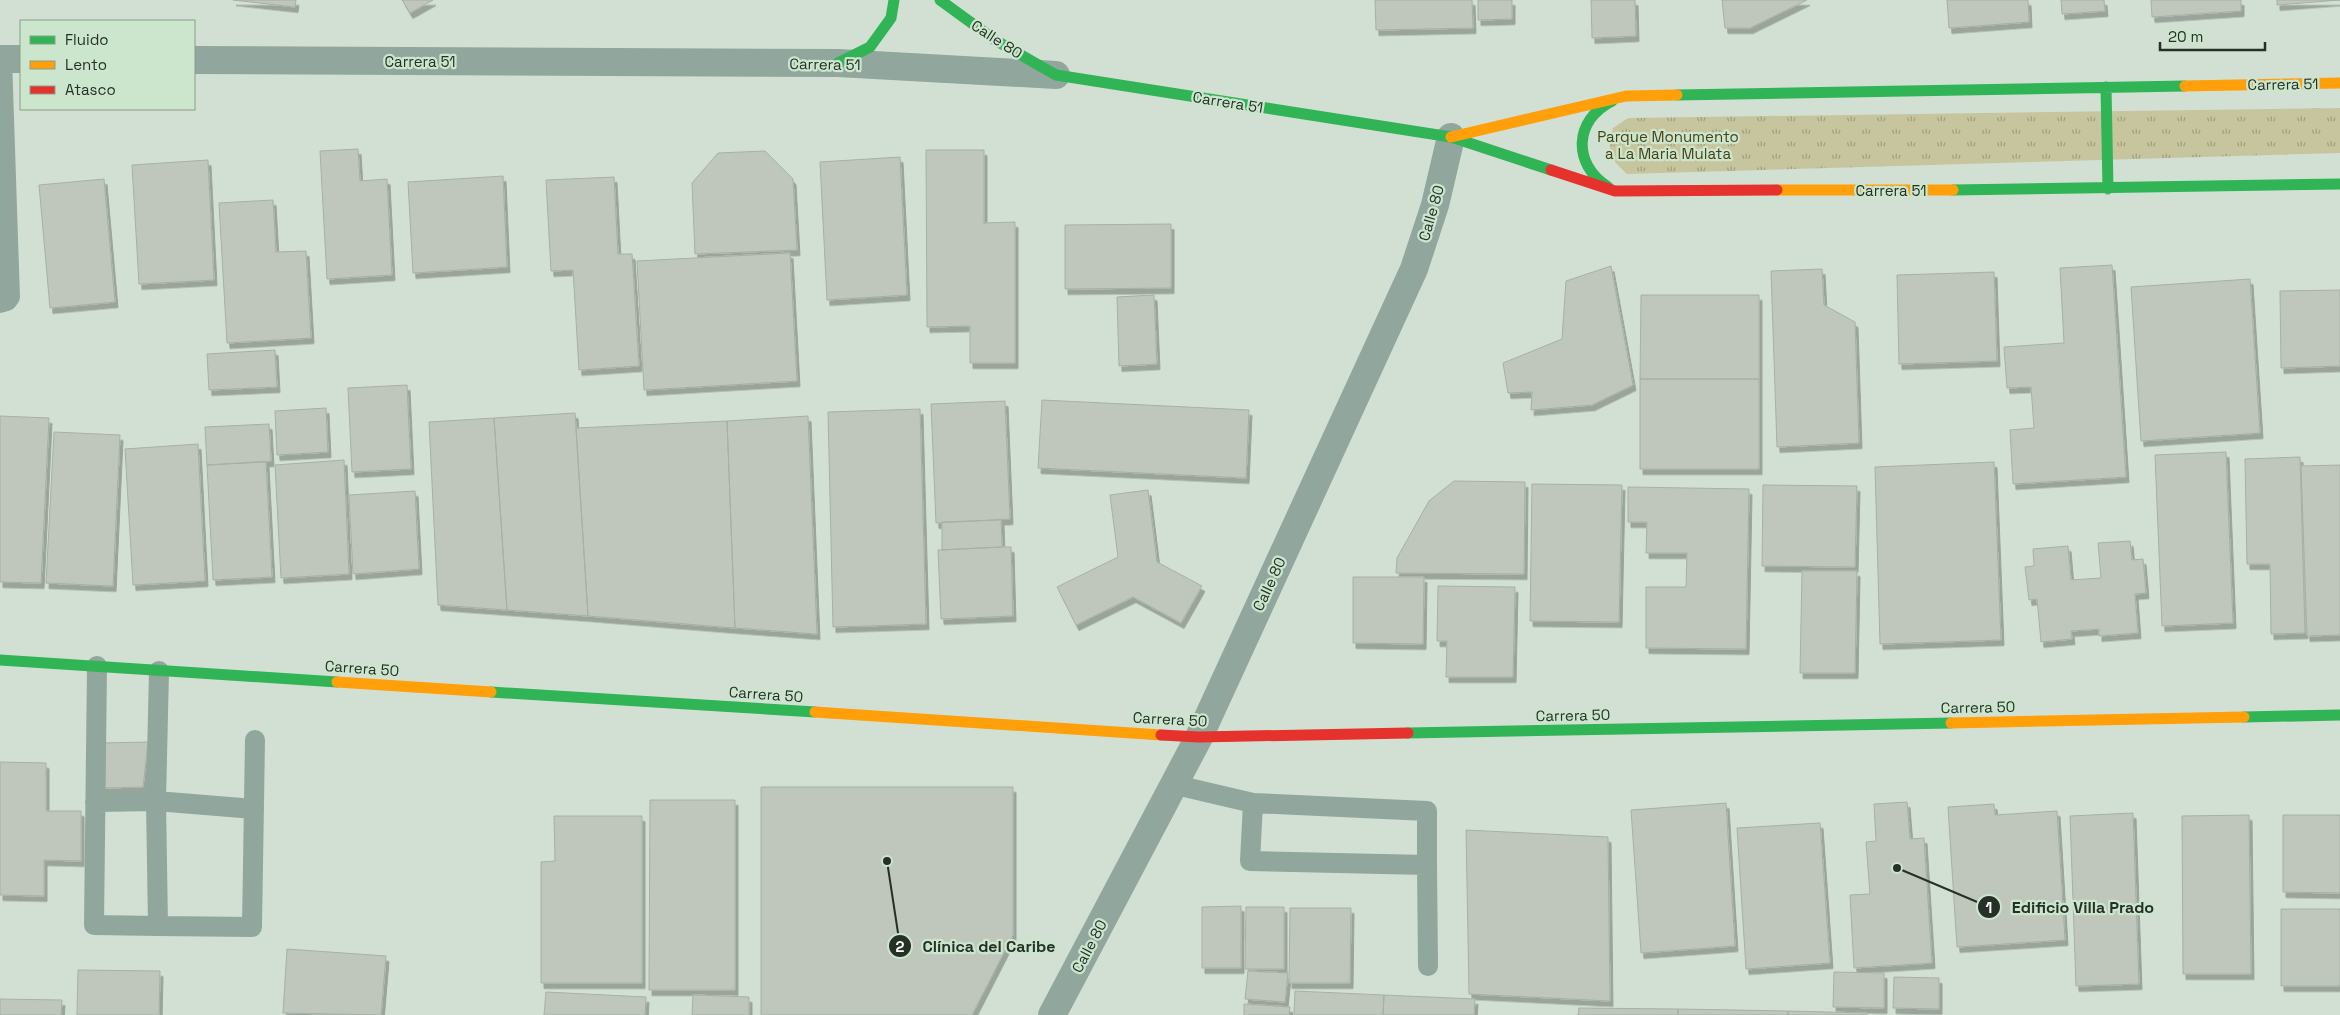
<svg xmlns="http://www.w3.org/2000/svg" width="2340" height="1015" font-family="'Space Grotesk',sans-serif">
  <defs>
    <pattern id="park-tufts" width="24" height="20" patternUnits="userSpaceOnUse" patternTransform="scale(1.25)"><rect width="24" height="20" fill="#c7c59e"/><path d="M3 7l-1-3M5 7V3M7 7l1-3M15 17l-1-3M17 17v-4M19 17l1-3" fill="none" stroke="#a1a081"/></pattern>
    <filter id="shadow"><feDropShadow dx="3" dy="5.5" stdDeviation="0" flood-color="#0004"/></filter>
  </defs>
  <rect width="100%" height="100%" fill="#d2e0d3"/>
  <path fill="url(#park-tufts)" d="M2340,108V153L1627,174C1608,156 1607,154 1613,128L1628,118Z"/>
  <path fill="#bfc7bc" stroke="#a7b0a4" filter="url(#shadow)" d="M233,0H296L295,7Z
    M402,0H433L410,13Z
    M1375,0H1472L1473,28L1376,30Z
    M1478,0H1512V19L1478,20Z
    M1591,0H1635L1636,36L1592,38Z
    M1722,0H1807L1750,28H1725Z
    M1947,0H2028L2029,22L1949,28Z
    M2061,0H2104L2105,11L2062,14Z
    M2151,0H2241V11L2152,17Z
    M2277,0H2340L2277,5Z
    M358,149L360,181L387,179L392,275L327,279L320,151Z
    M926,150H984V223L1015,222V363H970V326L927,327Z
    M765,151L793,179L797,250L695,254L692,183L718,153Z
    M900,157L907,295L827,300L820,162Z
    M208,160L214,280L139,284L132,165Z
    M503,176L507,267L413,273L408,182Z
    M614,177L618,254H632L639,366L579,370L573,270L551,271L546,180Z
    M104,179L115,302L50,308L39,185Z
    M273,200L276,252L306,251L311,338L227,343L219,203Z
    M1171,224V288L1065,289V225Z
    M790,253L797,381L644,390L637,261Z
    M2112,265L2126,477L2013,484L2010,430L2034,428L2031,387L2007,388L2004,347L2064,343L2060,268Z
    M1611,266L1633,385L1592,405L1531,410L1532,392L1508,393L1503,363L1562,339L1566,281Z
    M1822,269L1824,305L1855,322L1859,443L1777,447L1771,271Z
    M1994,272L1997,361L1899,364L1897,275Z
    M2250,279L2260,433L2141,441L2131,287Z
    M2340,290V366L2281,368L2280,291Z
    M1154,295L1157,364L1119,366L1117,297Z
    M1641,295H1759V379H1640Z
    M275,350L277,387L209,390L207,354Z
    M1640,379H1759V469H1640Z
    M407,385L411,469L352,472L348,388Z
    M1042,400L1249,410L1246,478L1038,468Z
    M1005,401L1010,519L936,523L931,404Z
    M326,408L328,452L277,455L275,411Z
    M920,409L926,624L833,627L828,412Z
    M575,413L588,616L507,610L494,418Z
    M0,416L49,418L41,583L0,582Z
    M808,416L817,634L735,628L727,421Z
    M494,418L507,610L438,605L429,422Z
    M727,421L735,628L588,616L576,428Z
    M269,424L271,461L207,465L205,427Z
    M54,432L120,435L113,586L46,583Z
    M198,444L205,581L133,585L125,449Z
    M2226,452L2233,623L2162,626L2155,455Z
    M2300,457L2305,633L2271,634L2270,564H2247L2245,459Z
    M344,460L349,574L281,578L275,465Z
    M266,462L272,577L213,580L207,465Z
    M1994,462L2001,640L1880,644L1875,467Z
    M2340,465V635L2307,636L2301,466Z
    M1454,481L1525,482L1524,574L1396,573L1397,558L1429,501Z
    M1532,484L1622,485L1619,622L1530,621Z
    M1763,485L1857,486L1855,567L1762,566Z
    M1628,487L1749,489L1746,649L1646,648V587H1686L1687,553H1646L1647,522H1628Z
    M1148,490L1157,562L1202,586L1181,623L1133,597L1076,625L1057,587L1118,557L1110,495Z
    M415,491L419,569L353,574L349,495Z
    M1001,520L1002,547L942,550V522Z
    M2130,541L2132,560L2143,559L2146,593L2135,594L2138,633L2099,636V629L2071,631L2072,639L2041,642L2037,599L2029,600L2025,567L2034,566L2033,549L2068,546L2071,580L2101,578L2098,543Z
    M1002,547H1011L1013,616L941,619L938,550Z
    M1802,571H1857L1855,673H1800Z
    M1353,577H1424L1423,644L1353,643Z
    M1438,586L1515,587L1513,677H1446L1447,641H1437Z
    M148,742L143,787L102,788V743Z
    M0,762L46,763V811H81V861L44,860V896L0,895Z
    M761,787H1013V935L972,1015H761Z
    M650,800H735V990H649Z
    M1907,802L1910,839L1924,838L1932,963L1854,968L1850,895L1870,894L1866,842L1876,841L1874,804Z
    M1726,803L1735,946L1641,953L1631,810Z
    M1994,804L1995,815L2057,811L2065,940L1957,947L1948,807Z
    M2133,813L2139,984L2076,986L2070,816Z
    M2249,815L2251,974H2183L2182,816Z
    M2283,815H2340V893L2283,892Z
    M554,816H642V983H541V862L555,861Z
    M1820,823L1830,963L1746,969L1737,828Z
    M1466,830L1608,837L1610,1001L1469,994Z
    M1241,906V968H1202V907Z
    M1246,907H1284V969H1245Z
    M1290,908H1351L1350,983H1289Z
    M2281,909H2340V986H2281Z
    M287,949L386,956L381,1015L283,1013Z
    M78,970L160,971L159,1015H77Z
    M1248,971L1288,973L1285,1002L1245,999Z
    M1834,972L1884,973V1008L1833,1007Z
    M1894,977L1939,978V1009L1893,1008Z
    M1295,991L1384,995L1383,1015H1294Z
    M546,992L646,997L645,1015H544Z
    M693,995L749,997V1015H692Z
    M1384,995L1475,999L1474,1015H1383Z
    M0,999L62,1000L61,1015H0Z
    M1244,1004L1290,1007L1289,1015H1244Z
    M1579,1008L1678,1009V1015H1578Z
    M1678,1009L1788,1011V1015H1678Z
    M1788,1011L1867,1013V1015H1788Z"/>
  <g fill="none" stroke-linecap="round" stroke-linejoin="round">
    <path stroke="#91a69d" stroke-width="20" d="M0,303L7,301L10,297L2,59
      M97,666L94,925L158,926
      M1176,785L1253,803L1427,811V865L1250,861L1253,803
      M95,802L156,801L159,671
      M254,809L156,801L158,926L252,927L255,740
      M1427,865L1428,966"/>
    <path stroke="#91a69d" stroke-width="28" d="M0,59H21
      M194,60L838,63L1056,75
      M1052,1015L1199,737L1414,269L1435,205L1451,137"/>
    <path stroke="#30b455" stroke-width="11" d="M940,0L995,40L1056,75L1451,137L1551,170
      M838,63L870,47L891,18L894,0
      M2106,87L2108,189
      M1677,95L2185,86
      M1608,187C1572,164 1574,120 1612,101
      M1953,190L2340,184
      M0,660L337,682
      M491,692L815,712
      M2244,717L2340,715
      M1408,733L1951,723"/>
    <path stroke="#ff9f0a" stroke-width="11" d="M2185,86L2340,83
      M1451,137L1626,96L1677,95
      M1777,190H1953
      M337,682L491,692
      M815,712L1161,735
      M1951,723L2244,717"/>
    <path stroke="#e5322d" stroke-width="11" d="M1551,170L1615,191L1777,190
      M1161,735L1199,737L1408,733"/>
  </g>
  <g text-anchor="middle" dominant-baseline="central" stroke-width="4.5" stroke-linejoin="round" paint-order="stroke">
    <g font-size="15" fill="#263027" stroke="#cce6ce">
      <text transform="translate(997 39) rotate(33)">Calle 80</text>
      <text x="420" y="61">Carrera 51</text>
      <text transform="translate(825 64) rotate(1)">Carrera 51</text>
      <text transform="translate(2283 84) rotate(-1)">Carrera 51</text>
      <text transform="translate(1228 102) rotate(9)">Carrera 51</text>
      <text x="1891" y="190">Carrera 51</text>
      <text transform="translate(1431 213) rotate(-74)">Calle 80</text>
      <text transform="translate(1269 584) rotate(-65)">Calle 80</text>
      <text transform="translate(362 668) rotate(4)">Carrera 50</text>
      <text transform="translate(766 694) rotate(4)">Carrera 50</text>
      <text transform="translate(1978 707) rotate(-1)">Carrera 50</text>
      <text transform="translate(1573 715) rotate(-1)">Carrera 50</text>
      <text transform="translate(1170 719) rotate(3)">Carrera 50</text>
      <text transform="translate(1089 946) rotate(-62)">Calle 80</text>
    </g>
    <g font-size="15" fill="#493f14" stroke="#cce6ce">
      <text x="1668" y="136">Parque Monumento<tspan x="1668" dy="17">a La Maria Mulata</tspan></text>
    </g>
  </g>
  <path fill="none" stroke="#263027" stroke-width="2" d="M1897 868L1989 907M887 861L900 946"/>
  <g fill="#263027" stroke="#cce6ce" stroke-width="2">
    <circle cx="1897" cy="868" r="5"/>
    <circle cx="887" cy="861" r="5"/>
    <circle cx="1989" cy="907" r="12"/>
    <circle cx="900" cy="946" r="12"/>
  </g>
  <g font-size="15" text-anchor="middle" font-weight="bold" fill="#fff">
    <text x="1989" y="913">1</text>
    <text x="900" y="952">2</text>
  </g>
  <g font-size="16" text-anchor="middle" font-weight="bold" fill="#263027" stroke="#cce6ce" stroke-width="4.5" stroke-linejoin="round" paint-order="stroke">
    <text x="2083" y="913">Edificio Villa Prado</text>
    <text x="989" y="952">Clínica del Caribe</text>
  </g>
  <rect x="20" y="20" width="175" height="90" fill="#cce6ce" stroke="#8a9d8b"/>
  <rect x="30" y="36" width="25" height="8" fill="#30b455" stroke="#8a9d8b"/>
  <text x="65" y="45" font-size="15" fill="#263027">Fluido</text>
  <rect x="30" y="61" width="25" height="8" fill="#ff9f0a" stroke="#8a9d8b"/>
  <text x="65" y="70" font-size="15" fill="#263027">Lento</text>
  <rect x="30" y="86" width="25" height="8" fill="#e5322d" stroke="#8a9d8b"/>
  <text x="65" y="95" font-size="15" fill="#263027">Atasco</text>
  <path d="M2160 42v8h105v-8" fill="none" stroke="#263027" stroke-width="2.5"/>
  <text x="2168" y="42" font-size="15" fill="#263027" stroke="#cce6ce" stroke-width="4" paint-order="stroke">20 m</text>
</svg>
